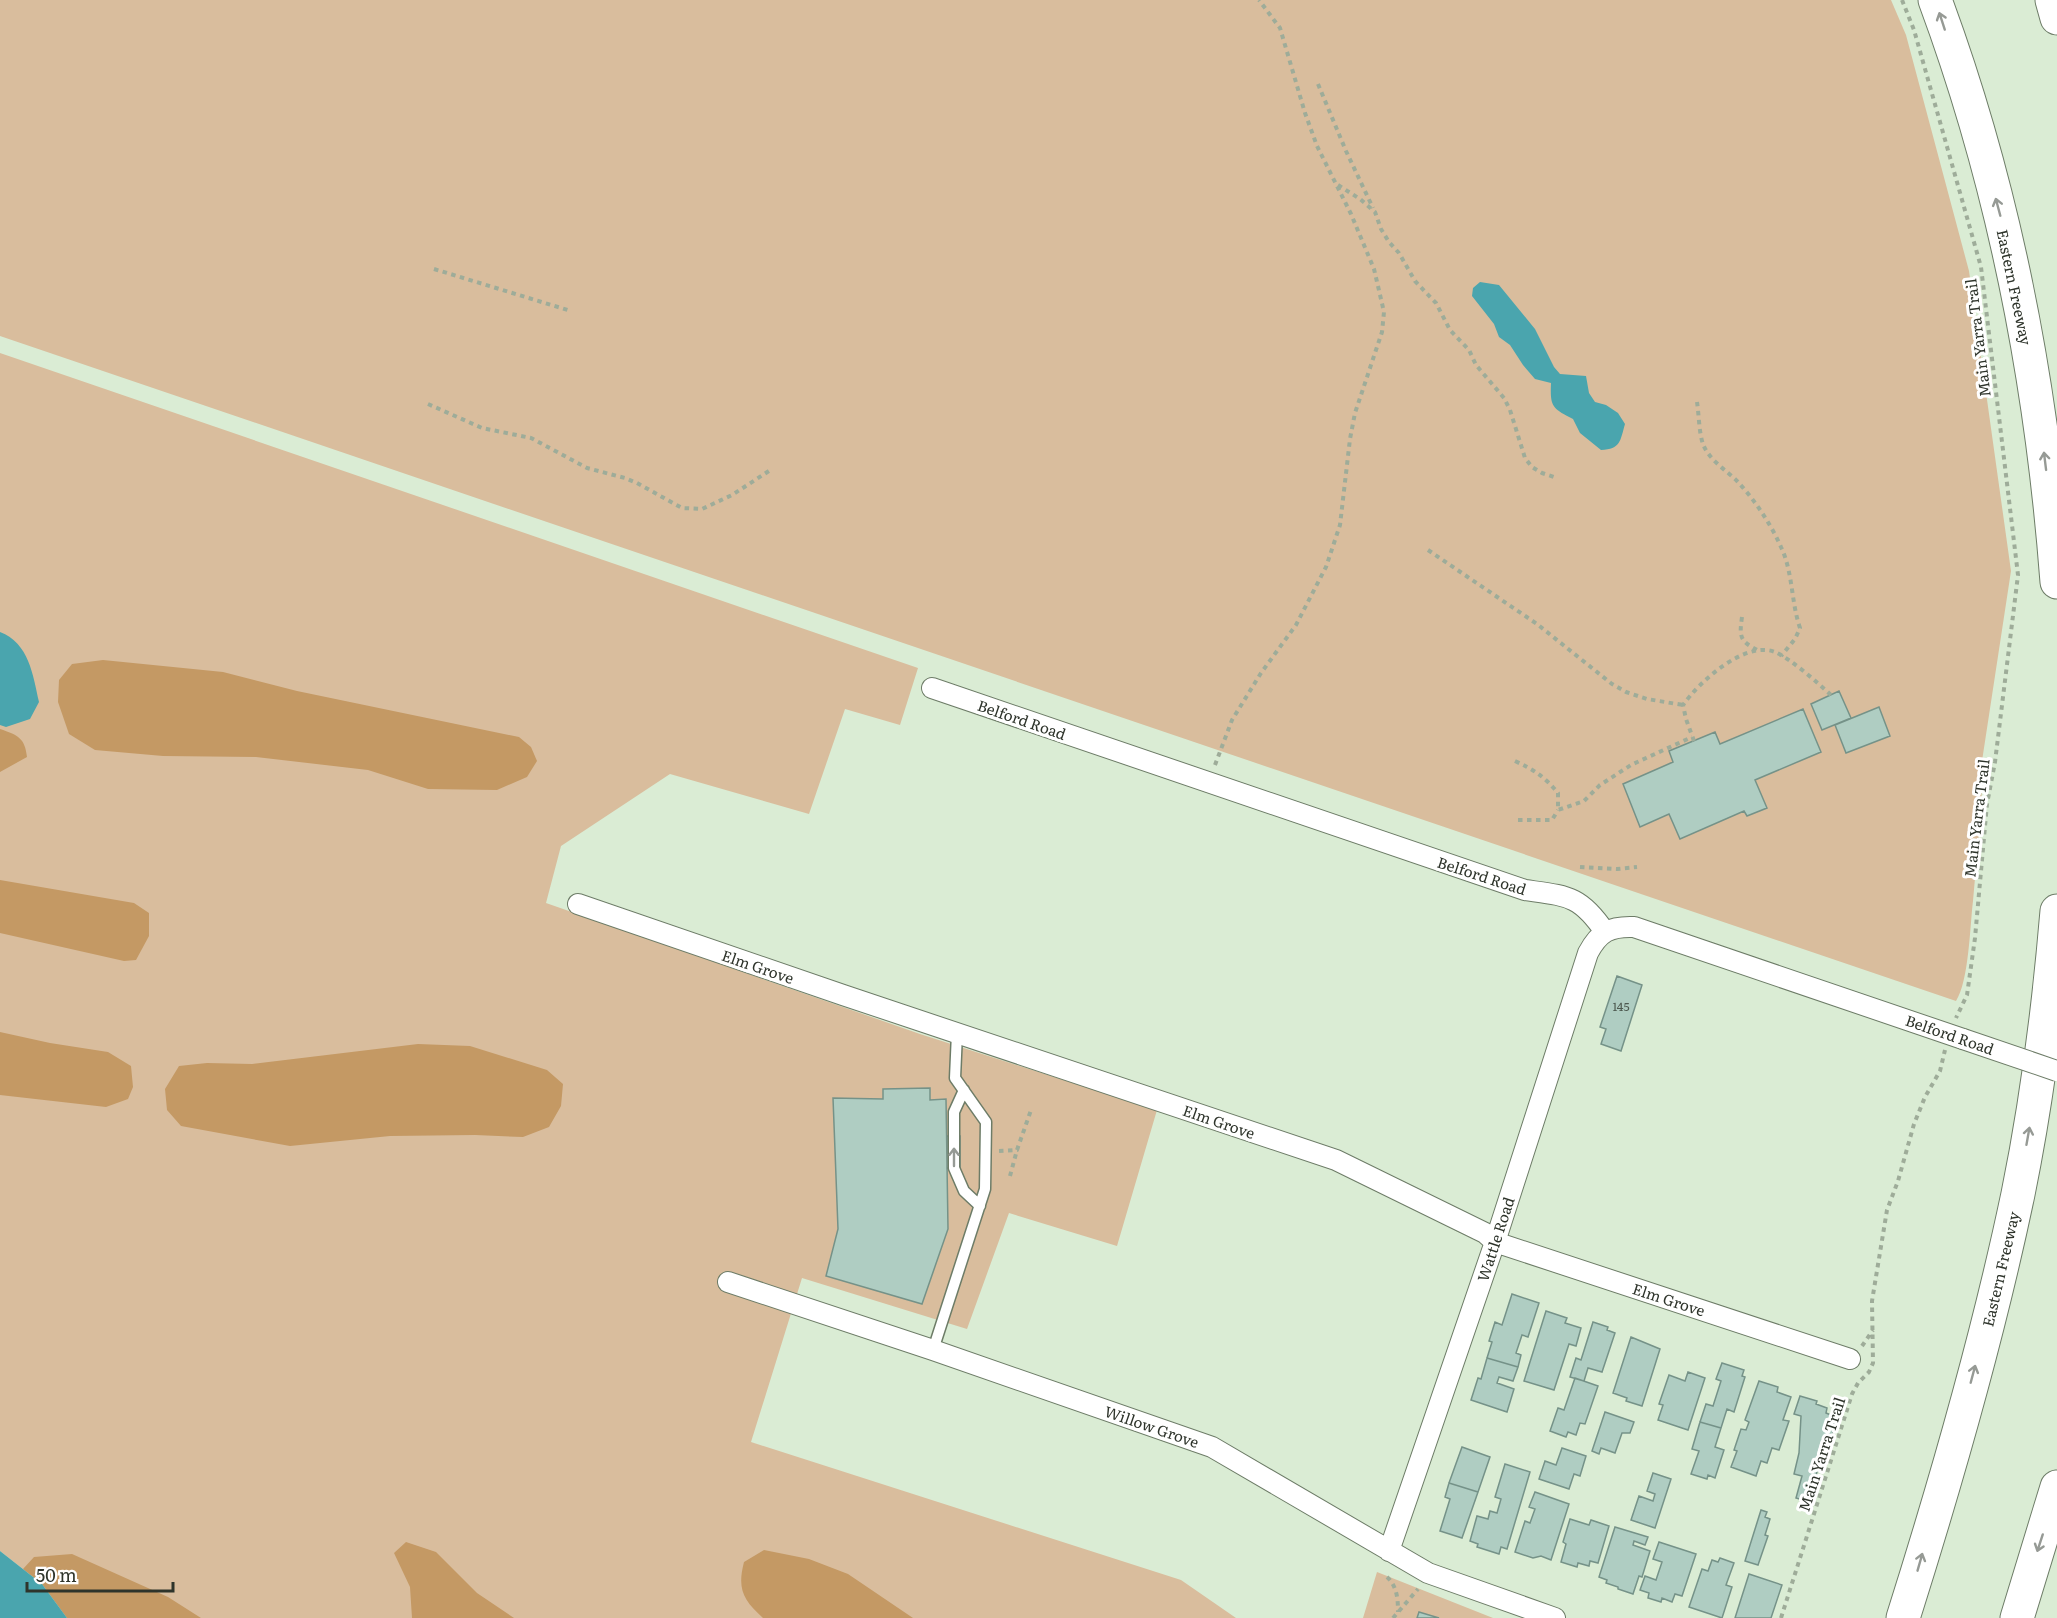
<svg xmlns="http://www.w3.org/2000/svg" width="2057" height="1618" font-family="Literata,serif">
  <rect width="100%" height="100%" fill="#daecd4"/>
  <path fill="#d9bd9d" d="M0,0H1891L1906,35L1969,271L2011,571L1982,761C1983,808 1977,854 1973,901C1970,925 1969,981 1956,1001L0,336Z
    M0,353L918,668L900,725L845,709L809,814L670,774L561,846L546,903L920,1034L1157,1110L1117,1246L1009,1213L967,1329L802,1278L751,1442L1181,1580L1236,1618H67L42,1584L0,1551Z
    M1377,1572L1493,1618H1363Z"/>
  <path fill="#c49964" d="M103,660L223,672L297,691L519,737L531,747L537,761L527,777L497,790L428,789L368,770L256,757L163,756L95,750L69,734L58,702L59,680L72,664Z
    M0,729C18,735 25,738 27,757L0,772Z
    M0,880L134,903L149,913V936L136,960L124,961L0,933Z
    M0,1032L50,1043L108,1052L131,1066L133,1087L128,1099L106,1107L0,1095Z
    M418,1044L470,1046L547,1070L563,1084L561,1106L549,1127L523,1137L475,1135L390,1136L290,1146L181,1126L167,1110L165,1089L179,1066L207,1063L252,1064Z
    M406,1542L436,1552L477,1593L514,1618H412L410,1587L394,1553Z
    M764,1550L809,1559L848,1574L913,1618H763C743,1600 737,1589 744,1562Z
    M72,1554L168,1597L201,1618H67L42,1584L23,1569L34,1557Z"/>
  <path fill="#4aa5ae" d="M1480,282L1499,285L1535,329L1554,367L1560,374L1586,376L1589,393L1595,402L1606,405L1618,413L1625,424C1620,441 1621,449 1601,450L1580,433L1573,419C1552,408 1550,407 1551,383L1535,379L1523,365L1510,345L1499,337L1494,324L1472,296L1473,288Z
    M0,632C29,643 33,675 39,702L30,719L6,727L0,725Z
    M0,1551L42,1584L67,1618H0Z"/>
  <path fill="#afcdc2" stroke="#759288" stroke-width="1.5" d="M1839,691L1851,718L1822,730L1811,704Z
    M1879,707L1890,736L1846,753L1835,725Z
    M1803,709L1821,752L1755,780L1767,808L1747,816L1744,811L1680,839L1669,814L1640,827L1623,784L1673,762L1669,751L1715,732L1720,744Z
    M1617,976L1642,985L1621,1051L1601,1044L1606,1029L1600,1027Z
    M930,1088V1100L946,1099L948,1229L922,1304L826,1276L838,1229L833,1098L883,1099V1089Z
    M947,1136H960V1168H947Z
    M1512,1294L1539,1303L1528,1337L1522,1335L1516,1353L1521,1355L1518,1367L1487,1358L1492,1342L1489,1341L1495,1322L1502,1325Z
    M1546,1311L1567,1318L1565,1323L1581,1328L1576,1346L1569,1344L1554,1390L1524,1381Z
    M1593,1322L1608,1327L1607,1330L1615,1333L1602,1372L1588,1368L1584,1381L1570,1377L1576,1358L1581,1360Z
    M1631,1337L1660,1349L1642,1406L1626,1401L1627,1398L1613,1393Z
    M1487,1358L1518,1367L1513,1381L1499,1377L1497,1383L1514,1389L1507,1412L1471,1400L1478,1378L1481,1379Z
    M1722,1363L1744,1370L1742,1376L1745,1377L1734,1412L1727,1409L1721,1428L1700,1422L1706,1404L1713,1406L1721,1381L1716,1379Z
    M1688,1372L1705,1378L1688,1430L1658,1420L1663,1405L1659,1404L1669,1375L1685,1381Z
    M1575,1378L1598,1386L1585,1424L1580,1423L1576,1435L1568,1432L1566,1437L1550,1431L1558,1408L1564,1410Z
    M1759,1381L1778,1387L1777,1392L1791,1397L1783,1420L1789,1421L1779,1450L1772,1448L1767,1463L1761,1461L1756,1476L1731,1467L1737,1451L1734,1450L1741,1429L1746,1430L1749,1422L1745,1420Z
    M1800,1396L1817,1401L1816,1404L1827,1408L1826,1413L1831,1415L1829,1421L1835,1424L1831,1439H1828L1816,1475L1818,1476L1810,1502L1796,1498L1802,1476L1794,1474L1799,1453L1801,1416L1794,1414Z
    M1605,1412L1634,1422L1630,1433H1622L1615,1453L1601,1448L1599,1454L1592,1451Z
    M1700,1422L1721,1428L1715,1447L1724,1450L1715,1478L1708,1475L1707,1479L1691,1474L1699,1451L1692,1449Z
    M1462,1447L1490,1457L1478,1492L1449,1483Z
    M1562,1448L1586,1456L1580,1476L1574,1474L1569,1489L1539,1479L1545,1461L1556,1465Z
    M1505,1464L1530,1472L1507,1549L1501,1547L1499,1554L1477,1547L1478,1544L1470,1541L1477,1516L1488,1519L1490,1511L1497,1513L1501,1499L1495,1497Z
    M1653,1473L1671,1479L1655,1528L1631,1520L1639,1496L1653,1501L1655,1494L1647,1491Z
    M1449,1483L1478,1492L1462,1538L1440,1531L1450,1499L1445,1497Z
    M1535,1492L1569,1504L1551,1560L1541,1556L1533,1558L1515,1552L1525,1521L1530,1523L1535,1509L1529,1507Z
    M1761,1510L1767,1512L1765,1517L1770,1519L1765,1535L1768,1536L1758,1565L1745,1561Z
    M1570,1519L1589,1525L1591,1520L1609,1526L1598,1563L1590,1561L1589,1566L1578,1563L1577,1567L1561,1562L1566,1544L1563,1542Z
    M1615,1527L1648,1537L1645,1545L1634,1541L1633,1545L1650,1551L1642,1577L1639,1576L1633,1594L1618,1589V1587L1606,1583L1607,1580L1599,1577Z
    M1659,1542L1696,1554L1682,1596L1675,1594L1672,1602L1662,1598L1661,1602L1648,1598L1649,1593L1640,1590L1645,1576L1656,1580L1662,1562L1653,1559Z
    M1720,1558L1734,1563L1726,1585L1732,1587L1722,1618L1689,1607L1702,1569L1708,1571L1712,1560L1718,1562Z
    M1749,1574L1782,1585L1771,1618H1735Z
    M1419,1612L1439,1618H1417Z"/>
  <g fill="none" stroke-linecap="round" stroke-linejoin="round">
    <g stroke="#6d7c67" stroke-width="13">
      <path id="lane" d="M964,1090L954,1112V1168L964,1191L980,1206
        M933,1350L985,1189L986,1122L955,1078L957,1033"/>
    </g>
    <g stroke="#6d7c67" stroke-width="22">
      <path id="street" d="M932,688L1525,890C1567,896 1580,895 1605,932
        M578,904L843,995L1336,1160L1485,1233L1495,1242L1850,1359
        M728,1282L933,1350L1212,1447L1428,1573L1555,1618
        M1389,1551L1495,1242L1588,953C1599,932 1610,926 1634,927L1963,1039"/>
    </g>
    <g stroke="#6d7c67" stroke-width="35">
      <path id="highway" d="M1935,0C2004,186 2042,384 2057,582
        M2052,0L2057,18
        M1903,1618C1947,1479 1988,1337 2018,1194C2037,1101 2049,1006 2057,911
        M2017,1618L2057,1487"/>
    </g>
    <path stroke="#9eac99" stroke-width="4" stroke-dasharray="4.5 4.5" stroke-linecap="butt" d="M1902,0L1914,30L1981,267L2018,575L1995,762L1987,804L1975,938L1967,995L1956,1018
      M1318,84L1346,151L1373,208
      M1338,185L1360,199L1375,212L1381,229L1389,242L1399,253L1415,281L1436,303L1450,330L1469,350L1476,365L1504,398L1510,410L1525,458L1532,467L1542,473L1554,477
      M434,269L571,311
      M1697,402C1699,415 1699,433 1703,444C1709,460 1726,470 1737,481C1754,499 1771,524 1781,547C1793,572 1791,602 1800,628L1795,639L1781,656
      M428,404L482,428L531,438L587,468L625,478L637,483L682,508L702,509L732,495L772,469
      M1428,550L1537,624L1612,684L1626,692L1647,699L1683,705
      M1742,617C1739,638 1740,641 1759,651
      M1694,741L1686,719L1683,705C1699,682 1745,640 1775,652C1791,659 1818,683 1831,695
      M1515,761C1534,770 1544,776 1558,793V810L1584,801L1600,785L1631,765L1692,737
      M1215,765L1232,720L1261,673L1296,625L1326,567L1340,525L1350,439L1355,413L1382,332L1384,312L1374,269L1351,214L1317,146L1305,113L1280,28L1259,0
      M1518,820H1552L1558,810
      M1580,867L1617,869L1637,867
      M999,1151L1017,1150L1031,1110
      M1010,1176L1017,1150
      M1862,1346L1873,1330
      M1387,1577C1397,1586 1398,1599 1398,1612
      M1393,1618L1418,1589
      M1781,1618L1852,1394L1858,1383L1869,1372L1873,1363L1872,1301L1887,1210L1898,1181L1914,1124L1925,1097L1940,1071L1945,1050"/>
    <use href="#lane" stroke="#fff" stroke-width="10"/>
    <use href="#street" stroke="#fff" stroke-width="20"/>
    <use href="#highway" stroke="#fff" stroke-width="33"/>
    <g stroke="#6d7c67" stroke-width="22" stroke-linecap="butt">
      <path id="street-bridge" d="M1963,1039L2057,1071"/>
    </g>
    <use href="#street-bridge" stroke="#fff" stroke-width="20"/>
  </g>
  <defs><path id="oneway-shaft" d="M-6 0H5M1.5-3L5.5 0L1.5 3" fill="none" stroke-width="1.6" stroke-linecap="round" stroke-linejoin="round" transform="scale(1.5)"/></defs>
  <g stroke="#969a95">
    <use href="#oneway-shaft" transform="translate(1942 21) rotate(-108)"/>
    <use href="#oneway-shaft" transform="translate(1998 207) rotate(-105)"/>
    <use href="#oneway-shaft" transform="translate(2045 461) rotate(-97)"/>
    <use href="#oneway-shaft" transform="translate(2028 1136) rotate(-80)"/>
    <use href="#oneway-shaft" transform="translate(954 1157) rotate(-90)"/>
    <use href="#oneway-shaft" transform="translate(1973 1374) rotate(-75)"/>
    <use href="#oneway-shaft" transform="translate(2040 1543) rotate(108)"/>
    <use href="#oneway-shaft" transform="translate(1920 1562) rotate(-74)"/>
  </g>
  <g text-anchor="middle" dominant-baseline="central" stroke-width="6" stroke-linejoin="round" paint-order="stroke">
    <g font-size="12" fill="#4e5a51">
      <text x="1621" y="1006">145</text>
    </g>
    <g font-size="15" fill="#2e342b" stroke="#fff">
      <text transform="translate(2015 287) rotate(78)">Eastern Freeway</text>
      <text transform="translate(1977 338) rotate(-97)">Main Yarra Trail</text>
      <text transform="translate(1022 719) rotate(19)">Belford Road</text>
      <text transform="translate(1976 818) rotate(-83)">Main Yarra Trail</text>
      <text transform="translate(1482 875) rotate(18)">Belford Road</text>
      <text transform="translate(758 966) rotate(19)">Elm Grove</text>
      <text transform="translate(1950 1034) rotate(19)">Belford Road</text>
      <text transform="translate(1219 1121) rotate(19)">Elm Grove</text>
      <text transform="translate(1495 1239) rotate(-72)">Wattle Road</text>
      <text transform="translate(2000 1269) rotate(-77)">Eastern Freeway</text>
      <text transform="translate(1669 1299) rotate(18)">Elm Grove</text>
      <text transform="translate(1152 1426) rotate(19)">Willow Grove</text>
      <text transform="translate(1821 1454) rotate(-72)">Main Yarra Trail</text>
    </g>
  </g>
  <path d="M27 1582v9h146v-9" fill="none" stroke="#2e342b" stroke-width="3"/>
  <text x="36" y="1582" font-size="18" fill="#2e342b" stroke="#ffffff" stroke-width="4.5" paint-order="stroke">50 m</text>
</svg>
